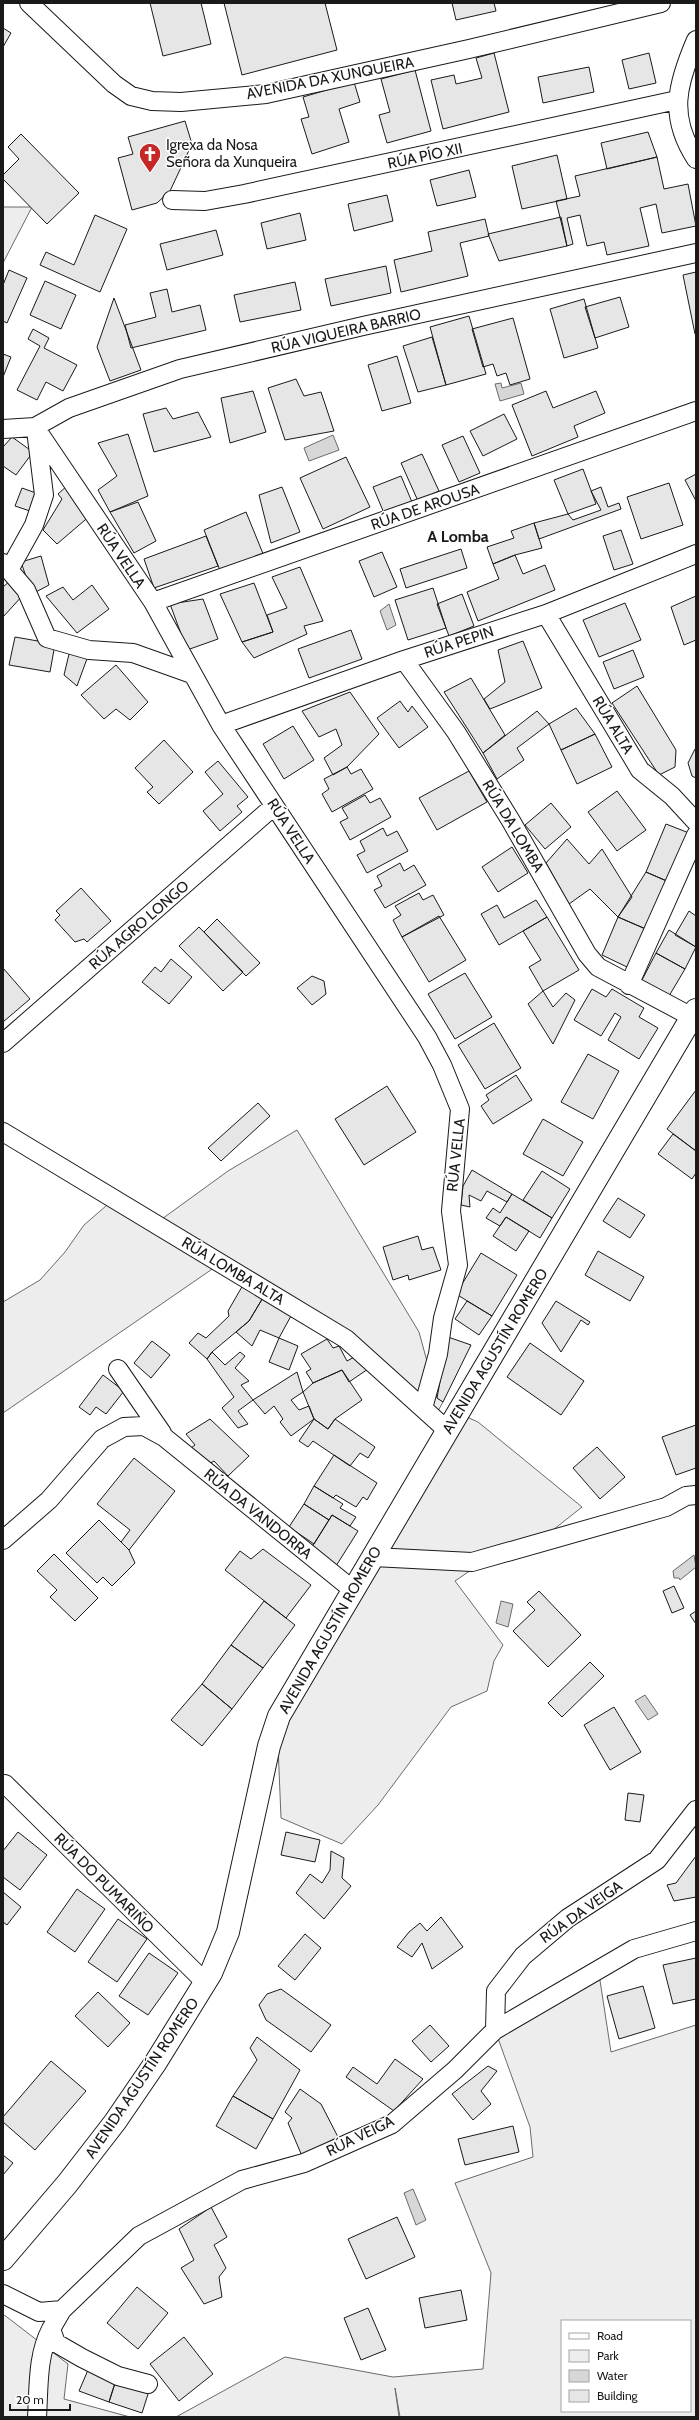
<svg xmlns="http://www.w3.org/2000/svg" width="699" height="2420" font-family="Cabin,sans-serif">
  <rect width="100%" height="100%" fill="#fff"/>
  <path fill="#ededed" stroke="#6a6a6a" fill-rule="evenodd" d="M3,207H32L3,263Z
    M297,1130L419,1332L437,1398L443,1402L434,1418L346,1339L221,1263L3,1413V1302L40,1280L65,1252L84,1225L114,1199L155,1224L228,1171Z
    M458,1413L478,1422L582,1507L553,1530L477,1560L490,1557L455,1581L503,1645L494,1661L487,1691L451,1707L378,1805L342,1844L281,1818L277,1721Z
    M599,1974L611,2052L696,2025V2417H400L395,2388L399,2417H176L285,2357L393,2377L483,2369L491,2273L455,2183L533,2157L530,2127L495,2030ZM562,2321H690V2411H562Z
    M3,2314L68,2364L64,2399L130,2417H3Z"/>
  <path fill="#d7d7d7" stroke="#6a6a6a" d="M501,383L502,388L521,383L524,394L500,401L495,384Z
    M333,435L339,450L309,461L304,448Z
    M389,604L396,625L387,630L380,611Z
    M694,1555L696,1567L680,1580L679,1578H674L673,1571Z
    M501,1601L513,1604L508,1627L496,1623Z
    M645,1695L658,1714L648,1720L635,1701Z
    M413,2189L426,2220L416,2225L404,2193Z"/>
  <path fill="#e6e6e6" stroke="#1a1a1a" d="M150,3H201L211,44L163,56Z
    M224,3H325L337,50L242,75Z
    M452,3H494L496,11L456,20Z
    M3,28L11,33L3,47Z
    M494,53L509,112L443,129L431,80L454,75L456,84L482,78L476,58Z
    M649,53L656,83L629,89L622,60Z
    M589,67L594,92L543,103L538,77Z
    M415,70L431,131L387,143L379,115L390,112L381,79Z
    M354,82L360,102L339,109L349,142L312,154L301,119L309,117L303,97Z
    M185,121L192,144L170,191L157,203L132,210L118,158L133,154L128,137Z
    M648,132L657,157L607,169L601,143Z
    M21,134L79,193L47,224L3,179V175L19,159L8,147Z
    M557,155L567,199L522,209L512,166Z
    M657,157L664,189L688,184L696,226L662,233L656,204L640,208L649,246L607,255L604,242L587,246L580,215L567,218L573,244L567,246L556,201L580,196L575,176Z
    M469,170L476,197L437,206L430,180Z
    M387,195L393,221L354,231L348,204Z
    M300,213L306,240L267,249L261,223Z
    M95,215L127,229L100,292L40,265L46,252L74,265Z
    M561,217L567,246L499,261L488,234Z
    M485,219L489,236L460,243L468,276L401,292L394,260L432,251L428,232Z
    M216,230L223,255L167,270L160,244Z
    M386,266L391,293L331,306L325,279Z
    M9,270L27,278L7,323L3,321V285Z
    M696,272V334H695L683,275Z
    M45,281L76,295L61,329L30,315Z
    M295,282L301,310L240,322L234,295Z
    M167,289L172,312L200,305L206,330L131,348L125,325L156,317L150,293Z
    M620,297L629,327L595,338L585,307Z
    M114,298L141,370L110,381L97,347Z
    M584,299L598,348L564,358L550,309Z
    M469,316L486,374L446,385L430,327Z
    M513,318L530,379L510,385L506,373L497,376L493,364L483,367L472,329Z
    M33,329L49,338L44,348L77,365L63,391L46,382L37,400L17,390L40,346L28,339Z
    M432,337L446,385L418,392L403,346Z
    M3,354L11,357L3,377Z
    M397,356L411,403L382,411L368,365Z
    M296,379L304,396L321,392L334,431L285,440L268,388Z
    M253,391L266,432L230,443L221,398Z
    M546,391L553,408L596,391L605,413L574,426L578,437L532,456L512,405Z
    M166,408L173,419L198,412L211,437L154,452L143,414Z
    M504,414L517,439L483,456L470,431Z
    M128,434L148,496L110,512L98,490L117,476L98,443Z
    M463,436L480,473L459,482L442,445Z
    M12,437L33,452L16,475L3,466V447Z
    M422,454L439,491L418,501L401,463Z
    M346,457L370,507L323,529L300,478Z
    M583,469L596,504L568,514L554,480Z
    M696,474V501L685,480Z
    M401,476L412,502L384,513L373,487Z
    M669,483L683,525L641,539L627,497Z
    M68,485L92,514L57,544L43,530L62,499L58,494Z
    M282,487L300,532L271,543L259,495Z
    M601,487L608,507L619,503L621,509L539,539L534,523L568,514L573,520L601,510L591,491Z
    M22,488L36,493L30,511L15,506Z
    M138,502L156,541L134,553L110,512Z
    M246,512L264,556L221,573L204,530Z
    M534,523L542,548L515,555L493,564L487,547L514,538L511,531Z
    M621,530L633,564L614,570L603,536Z
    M206,536L218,566L154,588L144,559Z
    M461,549L467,568L406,588L400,569Z
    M382,552L397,587L374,597L359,561Z
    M515,555L523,574L545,565L555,590L478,621L467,592L499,579L493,564Z
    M41,556L49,585L32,594L21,562Z
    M300,567L323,621L304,626L307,634L254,658L242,642L273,632L267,615L287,608L272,577Z
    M11,580L24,594L3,617V587Z
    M254,583L273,632L242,642L220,594Z
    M92,585L109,609L77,633L46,596L63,587L73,600Z
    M433,588L446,628L408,640L395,600Z
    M462,594L474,626L449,636L437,604Z
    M696,596V640L684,645L671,607Z
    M203,599L218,639L187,650L170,604Z
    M625,603L641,640L599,657L583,620Z
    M351,630L362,659L309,678L298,649Z
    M15,637L55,644L50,672L9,665Z
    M523,641L542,688L490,709L484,699L505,682L498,650Z
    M70,650L88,656L77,686L64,675Z
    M633,650L644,677L614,689L603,662Z
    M116,665L148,702L130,720L116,709L104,719L81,695Z
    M471,678L505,735L483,753L444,692Z
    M637,686L676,750L675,767L659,775L612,703Z
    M350,692L379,734L347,767L333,775L324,758L342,745L336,729L319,737L302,711Z
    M400,701L408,712L412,706L428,727L399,748L377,718Z
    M576,708L595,734L561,750L549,724Z
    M537,711L549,724L517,748L524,760L497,779L483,753Z
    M293,726L314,760L284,779L263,744Z
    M595,734L612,767L577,784L561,750Z
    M164,740L193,772L159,804L147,792L153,787L135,768Z
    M695,749H696V778L692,776L688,763Z
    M218,761L248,797L237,806L242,812L220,831L203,811L223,794L205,772Z
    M347,767L351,774L361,769L373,789L332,812L322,794L329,789L324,779Z
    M469,771L487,802L437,830L419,798Z
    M617,791L646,830L617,851L588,812Z
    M365,795L370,803L380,798L391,817L350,840L340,822L348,818L342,808Z
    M551,803L571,827L545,849L525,825Z
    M666,824L689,833L669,882L646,872Z
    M383,828L387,836L397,831L408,851L367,873L357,855L365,851L360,841Z
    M567,839L589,864L602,849L632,897L618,917L590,889L569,904L546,863Z
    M512,847L528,873L498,892L482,867Z
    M400,863L404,871L414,865L426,885L385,908L374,890L382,886L377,876Z
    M646,872L669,882L648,930L618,917Z
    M81,888L111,921L87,942L84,939L75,942L55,920L60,915L56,911Z
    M419,893L423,900L433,895L444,915L402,937L393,920L401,915L395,906Z
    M536,900L547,917L499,945L481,914L497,905L504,918Z
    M689,911L696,916V947L675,935Z
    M439,916L466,960L429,982L402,937Z
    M547,917L579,970L543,991L529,967L541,960L523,931Z
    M618,917L648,930L627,967L602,955Z
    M217,919L260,963L246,976L204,932Z
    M199,927L243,972L223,991L179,946Z
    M669,930L696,947L685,969L656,953Z
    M656,953L685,969L669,996L642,980Z
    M171,959L192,977L169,1004L142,982L155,967L161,972Z
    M3,968L30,999L3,1022Z
    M465,973L492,1017L455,1039L428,994Z
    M312,976L324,981L326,994L312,1005L297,988Z
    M592,989L606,997L612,989L644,1008L639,1017L658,1028L639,1059L608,1040L621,1017L615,1013L601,1036L574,1020Z
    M543,991L553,1007L566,993L575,1000L553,1044L528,1004Z
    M494,1023L521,1068L485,1089L458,1045Z
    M588,1054L619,1071L593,1119L561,1102Z
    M516,1075L532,1100L493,1124L481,1106L489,1100L486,1095Z
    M387,1086L416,1132L364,1165L335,1119Z
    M696,1090V1151L667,1129Z
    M258,1103L270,1116L221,1161L208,1148Z
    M543,1119L583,1142L563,1176L523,1154Z
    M673,1134L696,1151V1173L692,1179L658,1154Z
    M472,1170L512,1194L507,1202L487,1191L481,1201L469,1195L470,1207L461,1205L463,1186Z
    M542,1171L570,1189L552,1218L523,1200Z
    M512,1194L552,1218L540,1238L506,1217L500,1226L486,1218L493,1208L500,1213Z
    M618,1198L645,1215L630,1238L603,1221Z
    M506,1217L529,1231L516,1251L493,1236Z
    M418,1236L422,1250L433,1247L441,1270L409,1280L408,1275L393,1280L383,1247Z
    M598,1251L644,1277L630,1301L585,1275Z
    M481,1253L517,1275L492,1316L456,1294Z
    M243,1285L264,1296L249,1321L212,1352L207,1359L189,1343L198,1333L206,1338L229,1316L228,1311Z
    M264,1296L292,1314L279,1338L260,1330L252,1346L236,1332L249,1321Z
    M467,1301L492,1316L479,1335L455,1319Z
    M556,1301L590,1322L588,1325L581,1320L561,1352L542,1323Z
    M448,1337L471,1345L443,1402L437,1398Z
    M279,1338L298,1346L289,1370L269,1362Z
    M327,1339L333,1348L339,1346L347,1361L358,1355L371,1367L349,1382L342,1370L313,1383L306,1372L311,1369L301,1354Z
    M152,1341L170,1355L151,1378L134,1363Z
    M530,1343L584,1381L561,1415L507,1377Z
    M212,1352L225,1365L240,1352L245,1356L235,1368L249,1381L241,1385L253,1400L238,1411L248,1424L238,1428L222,1408L234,1397L207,1359Z
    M342,1370L362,1400L335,1419L328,1429L314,1419L303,1392L313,1383Z
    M297,1372L303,1392L291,1400L299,1410L309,1406L314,1419L291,1436L280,1422L283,1419L274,1406L265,1414L253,1400Z
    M103,1375L124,1391L106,1414L96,1407L90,1415L79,1407Z
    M210,1419L249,1456L228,1476L214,1461L209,1464L191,1448L195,1445L186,1434Z
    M314,1419L328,1429L335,1419L375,1447L368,1458L360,1453L350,1466L313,1441L308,1447L299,1441Z
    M696,1425V1468L676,1475L662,1437Z
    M597,1447L625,1477L600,1499L573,1468Z
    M334,1455L377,1483L367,1500L363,1497L356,1507L336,1495L333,1498L314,1486Z
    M134,1458L175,1491L129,1550L121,1542L130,1530L97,1504Z
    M314,1486L343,1504L340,1508L356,1517L350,1526L332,1515L329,1520L304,1504Z
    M304,1504L329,1520L314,1544L289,1527Z
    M332,1515L358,1531L336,1566L310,1550Z
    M99,1520L129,1550L135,1563L112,1586L103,1577L97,1583L66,1553Z
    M263,1549L311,1585L286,1618L225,1570L240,1551L251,1559Z
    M54,1554L98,1598L75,1621L50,1597L57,1590L37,1571Z
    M674,1586L684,1608L672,1613L663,1591Z
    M539,1591L581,1635L548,1667L513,1631L535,1610L527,1602Z
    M264,1601L295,1625L263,1668L231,1645Z
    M696,1611V1624L690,1615Z
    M231,1645L263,1668L232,1709L202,1684Z
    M590,1662L604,1676L562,1717L548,1703Z
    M202,1684L232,1709L202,1746L171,1720Z
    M614,1707L641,1752L610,1770L584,1725Z
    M628,1793L644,1795L640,1822L625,1820Z
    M18,1832L47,1855L20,1890L3,1877V1851Z
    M286,1832L320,1840L315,1862L281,1855Z
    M331,1851L344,1858L342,1878L351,1886L324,1919L296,1893L310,1874L322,1883L330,1870Z
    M696,1856V1897L674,1901L667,1885L676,1883Z
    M77,1889L105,1909L75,1952L47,1932Z
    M3,1892L21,1907L7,1925L3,1922Z
    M441,1917L463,1947L432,1969L422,1943L412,1957L397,1947L409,1932L420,1923L427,1931Z
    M118,1919L147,1939L117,1982L88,1962Z
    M305,1934L321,1948L295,1980L278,1966Z
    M149,1953L178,1973L148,2015L119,1996Z
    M696,1958V1999L673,2004L663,1965Z
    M643,1986L655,2028L619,2039L607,1996Z
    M281,1989L331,2025L311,2052L266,2020L259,2005L267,1994Z
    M98,1992L130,2023L108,2047L75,2016Z
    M430,2025L449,2046L431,2062L412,2041Z
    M257,2037L300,2070L273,2119L233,2096L257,2060L250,2048Z
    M395,2059L423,2079L394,2111L346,2077L353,2067L377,2084Z
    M51,2061L86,2091L35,2150L3,2122V2117Z
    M488,2066L497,2071L481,2091L491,2104L473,2120L452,2094Z
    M300,2089L321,2104L338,2137L302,2156L288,2123L292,2118L285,2112Z
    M233,2096L273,2119L256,2149L216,2126Z
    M513,2126L519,2152L465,2165L458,2139Z
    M3,2155L13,2163L3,2175Z
    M211,2207L227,2237L214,2245L226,2268L219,2277L222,2297L204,2304L181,2268L194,2260L179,2229Z
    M397,2217L415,2257L366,2279L348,2239Z
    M137,2287L168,2313L138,2349L107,2323Z
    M461,2290L467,2320L425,2328L419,2298Z
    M368,2308L386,2350L361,2360L344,2318Z
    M184,2337L213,2374L179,2401L150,2364Z
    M88,2370L116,2380L109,2402L79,2391Z
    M116,2380L149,2391L142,2413L109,2402Z"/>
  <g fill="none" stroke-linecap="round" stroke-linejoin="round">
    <g stroke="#1a1a1a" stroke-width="20">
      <path id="minor" d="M29,3L114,84L131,96L152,101L181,102L266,94L469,49L661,3
        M696,40C677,84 668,116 696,159
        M172,200L205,201L244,194L677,100
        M35,427L153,602L221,725L427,1037L442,1065L460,1109L451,1211L458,1265L443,1318L438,1354L423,1408
        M3,429L35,427L69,408L180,369L363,326L696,253
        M3,563L26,590L47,638L89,650L133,653L192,674
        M9,570L34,525L44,495L36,430
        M153,602L696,411
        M546,614L640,770L672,796L696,822
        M404,660L456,732L511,821L587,954L598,967L692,1017
        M221,725L404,660L546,614L696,554
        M629,985L696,835
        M3,1043L274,806
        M3,1132L346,1339L448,1431
        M118,1369L162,1433
        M3,1540L49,1500L102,1439L124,1427L144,1426L164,1437L353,1590
        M373,1557L472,1562L666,1507L686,1496L696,1495
        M3,1787L5,1784L206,1983
        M495,2030L496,1991L523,1956L568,1918L657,1860L696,1810
        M3,2294L39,2312L62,2310L139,2236L242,2180L304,2163L392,2124L455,2070L495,2030L634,1949L696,1931
        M62,2310L51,2329L56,2343L82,2358L118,2376L148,2384
        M37,2417C39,2386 37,2356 51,2329"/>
    </g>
    <g stroke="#1a1a1a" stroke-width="24">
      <path id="tertiary" d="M3,2259L67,2184L115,2122L156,2062L211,1973L228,1932L269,1746L279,1716L696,1010"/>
    </g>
    <use href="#minor" stroke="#fff" stroke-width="18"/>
    <use href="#tertiary" stroke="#fff" stroke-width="22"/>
  </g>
  <defs>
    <g id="church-pin" transform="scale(1.15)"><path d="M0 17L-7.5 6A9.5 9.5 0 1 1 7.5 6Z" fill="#c62828" stroke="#fff"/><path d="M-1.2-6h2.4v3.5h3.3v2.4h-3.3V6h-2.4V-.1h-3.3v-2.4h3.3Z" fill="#fff"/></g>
  </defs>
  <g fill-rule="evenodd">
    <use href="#church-pin" x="150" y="154"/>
  </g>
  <g text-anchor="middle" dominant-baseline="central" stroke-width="3" stroke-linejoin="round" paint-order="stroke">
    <g font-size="15" fill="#1a1a1a" stroke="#fff">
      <text transform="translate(330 78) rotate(-11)">AVENIDA DA XUNQUEIRA</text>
      <text transform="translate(425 156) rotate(-12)">RÚA PÍO XII</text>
      <text transform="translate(346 331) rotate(-13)">RÚA VIQUEIRA BARRIO</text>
      <text transform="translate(425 507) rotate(-19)">RÚA DE AROUSA</text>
      <text transform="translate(121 556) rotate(56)">RÚA VELLA</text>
      <text transform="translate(459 642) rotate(-18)">RÚA PEPIN</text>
      <text transform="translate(613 725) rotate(59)">RÚA ALTA</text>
      <text transform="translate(513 826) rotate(59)">RÚA DA LOMBA</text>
      <text transform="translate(291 831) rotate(57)">RÚA VELLA</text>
      <text transform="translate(139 925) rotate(-41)">RÚA AGRO LONGO</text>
      <text transform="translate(456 1155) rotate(-84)">RÚA VELLA</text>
      <text transform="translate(233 1271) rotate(31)">RÚA LOMBA ALTA</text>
      <text transform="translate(495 1351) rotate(-59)">AVENIDA AGUSTÍN ROMERO</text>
      <text transform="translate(258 1514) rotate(39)">RÚA DA VANDORRA</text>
      <text transform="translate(330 1630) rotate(-60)">AVENIDA AGUSTÍN ROMERO</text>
      <text transform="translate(104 1883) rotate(45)">RÚA DO PUMARIÑO</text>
      <text transform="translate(581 1912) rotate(-35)">RÚA DA VEIGA</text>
      <text transform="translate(142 2078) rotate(-56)">AVENIDA AGUSTÍN ROMERO</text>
      <text transform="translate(360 2136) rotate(-26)">RÚA VEIGA</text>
    </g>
    <g font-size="15" fill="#1a1a1a" stroke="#fff" text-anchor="start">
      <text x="166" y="145">Igrexa da Nosa<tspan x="166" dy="17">Señora da Xunqueira</tspan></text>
    </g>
    <g font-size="16" font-weight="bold" fill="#1a1a1a" stroke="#fff">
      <text x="458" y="536">A Lomba</text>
    </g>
  </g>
  <rect width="699" height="2420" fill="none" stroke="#1a1a1a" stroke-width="8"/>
  <rect x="561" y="2320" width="130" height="92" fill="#ffffff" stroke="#a3a3a3"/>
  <rect x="569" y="2333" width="20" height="6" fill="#ffffff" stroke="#a3a3a3"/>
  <text x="597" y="2340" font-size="12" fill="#1a1a1a">Road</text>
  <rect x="569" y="2350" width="20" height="12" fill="#ededed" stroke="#a3a3a3"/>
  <text x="597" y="2360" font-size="12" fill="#1a1a1a">Park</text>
  <rect x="569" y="2370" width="20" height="12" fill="#d7d7d7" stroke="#a3a3a3"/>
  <text x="597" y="2380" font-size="12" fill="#1a1a1a">Water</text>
  <rect x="569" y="2390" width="20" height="12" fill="#e6e6e6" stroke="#a3a3a3"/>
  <text x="597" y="2400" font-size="12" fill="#1a1a1a">Building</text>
  <path d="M10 2404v6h60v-6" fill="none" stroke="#1a1a1a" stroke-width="2"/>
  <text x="16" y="2404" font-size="12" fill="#1a1a1a" stroke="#ffffff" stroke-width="3" paint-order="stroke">20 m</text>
</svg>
